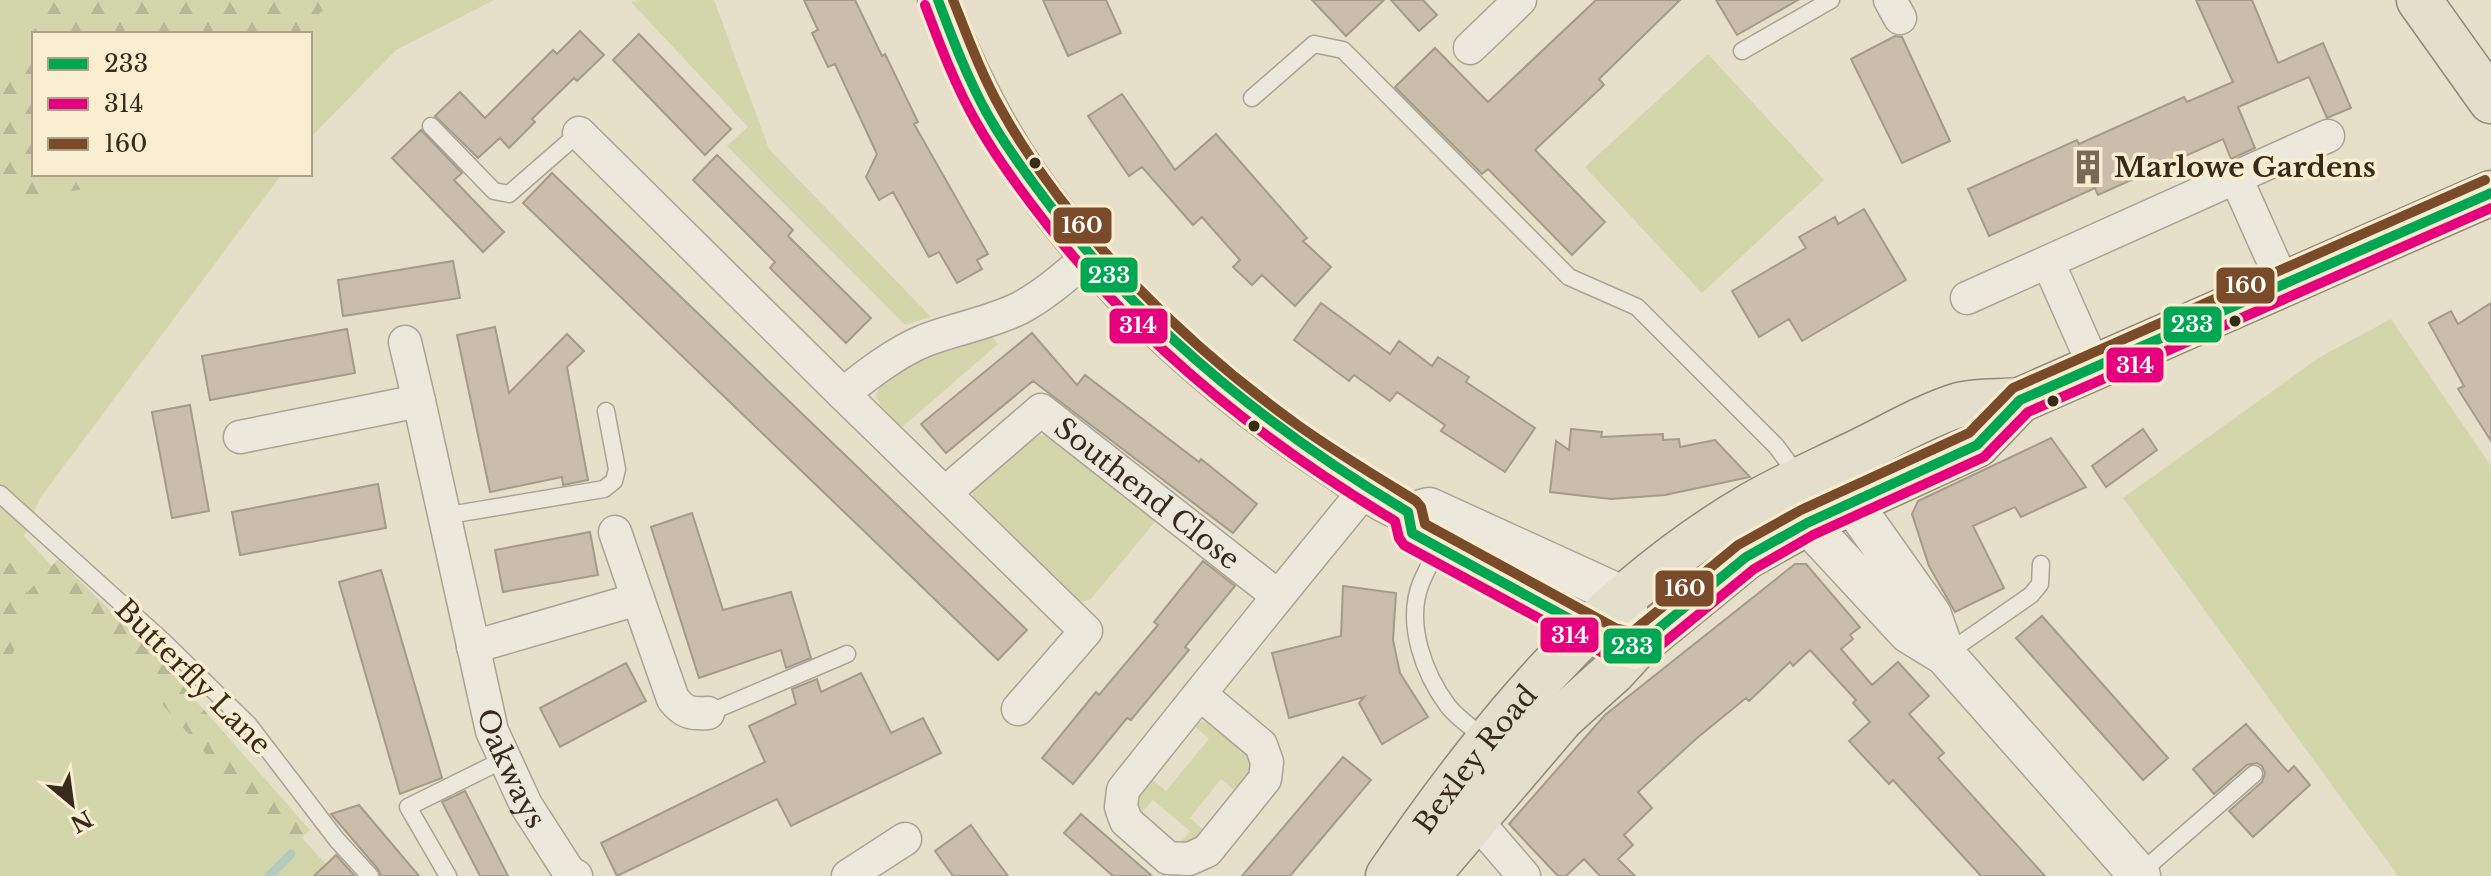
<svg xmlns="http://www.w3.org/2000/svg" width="2491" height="876" font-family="'Libre Baskerville',serif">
  <defs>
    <pattern id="forest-firs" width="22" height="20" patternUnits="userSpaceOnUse" patternTransform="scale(2)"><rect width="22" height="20" fill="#d3d6ab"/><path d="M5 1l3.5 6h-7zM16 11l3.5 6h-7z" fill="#b6b893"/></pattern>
  </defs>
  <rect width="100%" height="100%" fill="#e6dfca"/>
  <path fill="#d3d6ab" d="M0,0H494L396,50L310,138V34H34V174H282L40,498L24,536L337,876H0Z
    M641,0H714L769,149L931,317L905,325L727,146L748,127L631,2Z
    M1708,54L1824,180L1702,293L1585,167Z
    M2391,319L2491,466V876H2398L2123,498L2320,357Z
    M992,337L998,344L901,428L882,407L876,397C883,363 962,345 992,337Z
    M1060,435L1159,517L1091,599L1081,602L973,496L972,485L1036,436Z
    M1208,721L1255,761L1240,795L1221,779L1190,818L1207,833L1199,843L1178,846L1190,831L1153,800L1139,816L1135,791L1148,776L1166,791L1209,739L1192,724Z"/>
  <path fill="url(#forest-firs)" d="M55,0H338L317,15L300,34H34V174H141C95,191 49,195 0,196V79Z
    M58,559L160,660L310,830L289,848L80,611L26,594L22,634L0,680V562L29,565L27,593Z"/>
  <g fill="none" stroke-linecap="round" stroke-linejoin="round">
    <path stroke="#b6cbc0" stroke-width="9" d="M269,876L291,854"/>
  </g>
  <path fill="#c9bdab" stroke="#a69a89" stroke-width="2" d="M804,0H855L882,56L885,54L918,122L914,124L988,254L977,260L982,269L957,283L939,252L929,257L893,192L879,200L866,177L877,154L835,64L828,67L812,33L818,30Z
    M1043,0H1106L1121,33L1068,56Z
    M1312,0H1384L1346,36Z
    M1391,0H1423L1437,15L1419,31Z
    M1596,0H1680L1599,79L1604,85L1535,150L1605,222L1572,255L1488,169L1482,174L1395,87L1435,48L1488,102Z
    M1716,0H1798L1737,35Z
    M2196,0H2252L2278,63L2323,43L2351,108L2327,118L2309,77L2238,107L2255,148L2231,159L2223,139L2098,195L2095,188L1989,236L1968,189L2077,140L2079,144L2184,97L2187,102L2233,82Z
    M580,31L604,55L577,81L574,78L532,119L535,122L509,148L500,138L478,158L435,116L460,92L485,118L553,50L557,54Z
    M639,34L731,129L705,155L613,60Z
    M1895,36L1902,37L1950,141L1902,163L1851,59Z
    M1122,94L1175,170L1216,134L1307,238L1303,241L1331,267L1295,306L1262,275L1252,285L1233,267L1240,260L1202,217L1193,225L1142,167L1129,176L1088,116Z
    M421,130L462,173L454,180L504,232L483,252L392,158Z
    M717,155L793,230L788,236L871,318L846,343L770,268L775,262L693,180Z
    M552,173L1027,630L998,660L523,203Z
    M1864,209L1906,280L1802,341L1789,319L1759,337L1732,291L1806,248L1799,237L1835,217L1838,224Z
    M453,261L460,298L343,316L338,280Z
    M1321,303L1390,354L1399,341L1432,366L1438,357L1469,377L1466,382L1535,428L1505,472L1441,431L1445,425L1397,392L1390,401L1354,375L1349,381L1294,340Z
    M2491,303V441L2458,389L2464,386L2429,323L2451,311L2458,324Z
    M495,327L509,393L567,334L584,351L567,367L588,480L563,485L562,477L490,492L457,335Z
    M347,329L355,373L210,400L202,356Z
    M1032,333L1077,385L1085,375L1199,462L1201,459L1257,504L1233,533L1033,381L946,453L921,424Z
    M190,405L209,511L172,518L152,412Z
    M1571,429L1602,432L1601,437L1663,434V440L1679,439L1680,447L1715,440L1750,477L1665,495L1611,499L1550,492L1556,441L1569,450Z
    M2143,429L2157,450L2106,487L2092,466Z
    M2051,438L2086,487L2021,517L2015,507L1973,526L2004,588L1955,612L1929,566L1912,514L1918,501Z
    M378,484L386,528L240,555L232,512Z
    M692,513L723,610L791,592L811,658L786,668L781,650L699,678L651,527Z
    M590,532L598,575L503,592L495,550Z
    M1203,561L1235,586L1185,647L1189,650L1131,720L1127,718L1073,784L1042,758L1096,692L1099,695L1158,625L1154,622Z
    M1795,564H1806L1860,627L1850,635L1853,639L1841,649L1872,685L1898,662L1929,696L1909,714L1944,753L1938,758L2045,876H1981L1893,780L1889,784L1849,741L1870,722L1853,703L1856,700L1810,650L1793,666L1790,662L1749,701L1746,698L1697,738L1638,792L1652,808L1624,835L1633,845L1618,859L1635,876H1600L1584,859L1566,876H1558L1509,824L1605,715Z
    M381,570L442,778L400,794L339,582Z
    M1343,586L1396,593L1393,640L1400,673L1428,717L1382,744L1359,703L1364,697L1289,718L1272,653L1341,636Z
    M2042,616L2168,758L2143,780L2016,638Z
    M626,663L646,701L560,747L540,708Z
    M861,673L891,733L923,718L941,753L791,826L777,799L617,876L601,843L765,762L749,726L796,704L792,689L817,679L821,692Z
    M2246,724L2288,772L2294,766L2310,785L2253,837L2229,811L2262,782L2265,773L2262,766L2257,763L2247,765L2214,794L2193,769Z
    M1343,757L1371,780L1290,876H1242Z
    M465,791L508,876H480L442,802Z
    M359,805L419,876H381L378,869L331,814Z
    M1081,814L1152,876H1113L1064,833Z
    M971,825L985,845L1008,876H953L935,851Z
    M336,855L355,876H314Z"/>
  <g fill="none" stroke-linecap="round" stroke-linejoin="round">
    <g stroke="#aaa394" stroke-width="19">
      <path id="service" d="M1742,51L1831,0
        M1252,98L1314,44L1343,50L1569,277L1637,307L1776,446L1800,478
        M431,126L494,191L509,194L579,133
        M0,494L163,641L249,725L337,840L370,876
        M443,516L604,489L614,481L617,469L606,411
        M1438,549C1432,560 1426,571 1421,583C1405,623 1424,674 1448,706C1458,719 1474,729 1486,739
        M1946,654L2031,595L2040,584L2041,564
        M708,713L847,654
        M2139,874L2254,774
        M448,876L408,807L505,759"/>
    </g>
    <g stroke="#aaa394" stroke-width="35">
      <g id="minor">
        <path d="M1890,0L1900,18"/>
        <path d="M1470,48L1520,0"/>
        <path d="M579,133L843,394"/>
        <path d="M2236,178L2284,285"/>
        <path d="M2048,262L2095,368"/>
        <path d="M1967,298L2328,136"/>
        <path d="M405,342L419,401"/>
        <path id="s1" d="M240,437L419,401L492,731L526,805L569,872L576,876"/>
        <path id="s2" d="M945,493L1041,410L1278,596"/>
        <path d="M615,532L638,599"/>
        <path d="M473,647L638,599L673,699C684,713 691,714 708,713"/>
        <path d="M1200,694L1261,745L1267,762L1265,779L1207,851L1189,859L1168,858L1126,821L1121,807L1123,790C1203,689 1284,589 1366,489"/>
        <path d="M1018,709L1086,631L843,394C868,374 896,352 926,340C957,328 990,323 1020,308C1046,294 1067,275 1089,256"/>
        <path d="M1474,818L1524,876"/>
        <path d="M848,876L905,839"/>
      </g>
    </g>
    <g stroke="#aaa394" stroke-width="43">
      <path id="tertiary" d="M938,0C962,63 991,123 1029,178C1109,294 1221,393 1338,470C1358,484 1382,504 1405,511C1412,513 1422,510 1429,508L1624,597L1636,647L1610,641L1412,533L1408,512
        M1823,489L1851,502L1931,615L1945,655
        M1803,495L1807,523L1909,633L1945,655L2140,876"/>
    </g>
    <g stroke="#90887a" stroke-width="47">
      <g id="primary">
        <path d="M2419,0L2491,101"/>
        <path id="s3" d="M1388,876C1488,730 1596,596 1751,505C1782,487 1816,472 1849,456C1882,441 1925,415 1959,405C1977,400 2001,402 2020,400L2491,193"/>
        <path d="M1427,876L1562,718L1613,672L1636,647L1746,557L1807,523L1977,445L2020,400"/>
      </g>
    </g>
    <use href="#service" stroke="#ede8dc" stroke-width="16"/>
    <use href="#minor" stroke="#ede8dc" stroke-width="32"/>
    <use href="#tertiary" stroke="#ede8dc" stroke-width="40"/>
    <use href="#primary" stroke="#e4dfcd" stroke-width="44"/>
    <g stroke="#f8eecf" stroke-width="16">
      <path id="bus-1" d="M938,0C953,40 968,80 989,117C1009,152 1034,185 1058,216C1155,338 1275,433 1408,512L1412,533L1610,641L1636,647L1746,557L1807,523L1977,445L2020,400L2491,193"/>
    </g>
    <g stroke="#f8eecf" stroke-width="16">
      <path id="bus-2" d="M925,5C940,45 955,85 976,122C997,159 1023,194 1049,227C1145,348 1264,443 1395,521L1399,538L1404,545L1603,653L1634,661L1645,658L1754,569L1813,535L1984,457L2028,412L2491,208"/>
    </g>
    <g stroke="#f8eecf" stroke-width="16">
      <path id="bus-3" d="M953,0C968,38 982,76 1002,111C1069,231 1187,346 1299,426C1337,453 1377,477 1416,501L1421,507L1425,524L1615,628L1632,632L1738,545L1801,510L1969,433L2013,388L2485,180"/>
    </g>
    <use href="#bus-1" stroke="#00a651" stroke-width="10"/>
    <use href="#bus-2" stroke="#e5007d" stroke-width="10"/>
    <use href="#bus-3" stroke="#7a4b2a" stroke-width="10"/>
  </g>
  <defs>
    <g id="building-bare" transform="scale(2.76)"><path d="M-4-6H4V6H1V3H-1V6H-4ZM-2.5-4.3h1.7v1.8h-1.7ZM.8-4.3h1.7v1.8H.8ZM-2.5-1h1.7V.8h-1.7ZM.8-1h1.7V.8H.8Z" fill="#766a59" stroke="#f8eecf" stroke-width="2.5" paint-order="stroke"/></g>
  </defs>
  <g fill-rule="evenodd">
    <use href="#building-bare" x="2088" y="167"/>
  </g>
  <g fill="#392b1c" stroke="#f8eecf" stroke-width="3">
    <circle cx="1035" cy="163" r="7"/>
    <circle cx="2235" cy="321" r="7"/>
    <circle cx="2053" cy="401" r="7"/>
    <circle cx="1254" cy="426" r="7"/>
  </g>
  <g text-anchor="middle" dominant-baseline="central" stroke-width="7" stroke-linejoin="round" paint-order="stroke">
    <g font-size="28" font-weight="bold" fill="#392b1c" stroke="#f8eecf" text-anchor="start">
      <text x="2114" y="167">Marlowe Gardens</text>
    </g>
    <g font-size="28" fill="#392b1c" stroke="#f8eecf">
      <text stroke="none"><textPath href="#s2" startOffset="262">Southend Close</textPath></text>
      <text transform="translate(193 677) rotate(45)">Butterfly Lane</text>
      <text stroke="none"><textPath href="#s3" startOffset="146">Bexley Road</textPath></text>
      <text stroke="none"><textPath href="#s1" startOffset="562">Oakways</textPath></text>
    </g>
  </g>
  <g stroke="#f8eecf" stroke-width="3">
    <rect x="1052" y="206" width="61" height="39" rx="8" fill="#7a4b2a"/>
    <rect x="1079" y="256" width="60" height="38" rx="8" fill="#00a651"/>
    <rect x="2215" y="266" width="61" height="39" rx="8" fill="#7a4b2a"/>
    <rect x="2162" y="305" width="61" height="39" rx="8" fill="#00a651"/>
    <rect x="1108" y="307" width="61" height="38" rx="8" fill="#e5007d"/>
    <rect x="2105" y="346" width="60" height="38" rx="8" fill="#e5007d"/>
    <rect x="1654" y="569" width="61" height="39" rx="8" fill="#7a4b2a"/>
    <rect x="1539" y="616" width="61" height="38" rx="8" fill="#e5007d"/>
    <rect x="1602" y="627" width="61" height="38" rx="8" fill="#00a651"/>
  </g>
  <g font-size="22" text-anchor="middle" font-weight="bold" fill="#fff">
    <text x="1082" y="233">160</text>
    <text x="1109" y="283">233</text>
    <text x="2246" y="293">160</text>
    <text x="2192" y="332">233</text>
    <text x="1138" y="333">314</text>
    <text x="2135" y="373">314</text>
    <text x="1685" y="596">160</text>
    <text x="1570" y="643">314</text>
    <text x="1632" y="654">233</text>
  </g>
  <rect x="32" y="32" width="280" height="144" fill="#f8eecf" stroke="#aca087" stroke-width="2"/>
  <rect x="48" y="58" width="40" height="12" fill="#00a651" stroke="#aca087" stroke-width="2"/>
  <text x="104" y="72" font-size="24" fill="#392b1c">233</text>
  <rect x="48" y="98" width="40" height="12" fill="#e5007d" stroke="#aca087" stroke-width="2"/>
  <text x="104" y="112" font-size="24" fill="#392b1c">314</text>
  <rect x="48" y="138" width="40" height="12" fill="#7a4b2a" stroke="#aca087" stroke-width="2"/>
  <text x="104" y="152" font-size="24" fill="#392b1c">160</text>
  <g transform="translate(72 804) rotate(151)" stroke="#f8eecf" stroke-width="6" paint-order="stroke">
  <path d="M0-6L14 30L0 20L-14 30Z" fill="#392b1c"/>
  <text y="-12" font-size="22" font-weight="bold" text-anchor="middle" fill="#392b1c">N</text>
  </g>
</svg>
